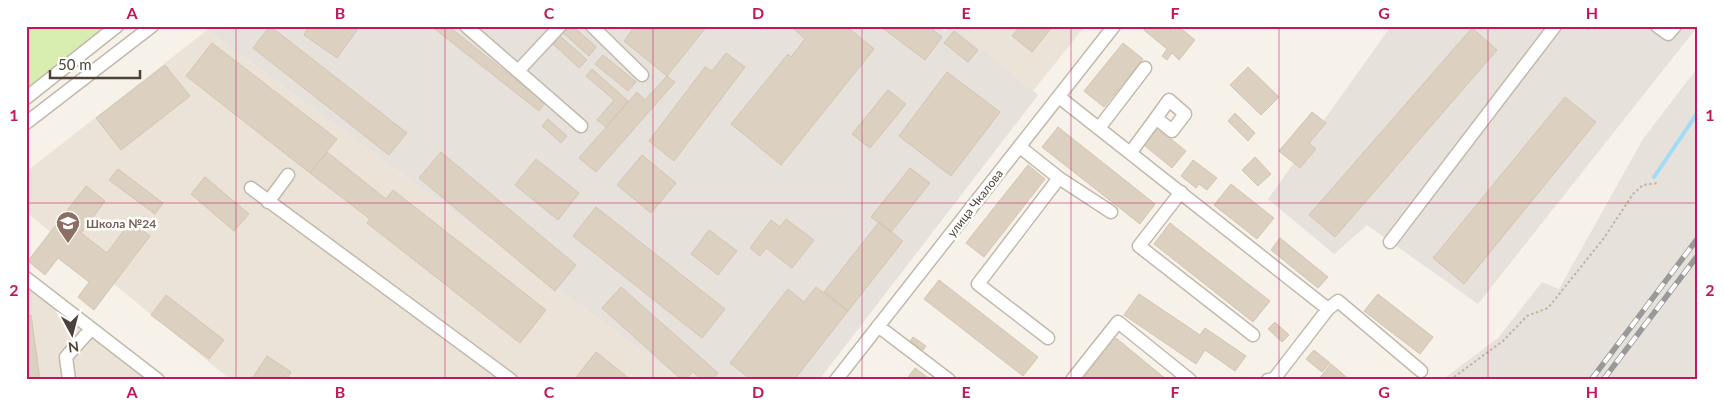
<svg xmlns="http://www.w3.org/2000/svg" width="1724" height="406" font-family="Lato,sans-serif">
  <rect width="100%" height="100%" fill="#f6f2ea"/>
  <path fill="#ebe3d8" d="M955,26H1085L1033,91Z
    M207,30L681,380H231L26,212V172Z
    M26,282L157,380H26Z"/>
  <path fill="#e6e1db" d="M212,26H938L945,32L950,26H955L1038,95L819,380H681L207,30Z
    M1391,26H1698L1478,304L1367,225L1334,254L1268,199Z
    M1698,67V380H1442L1498,338L1542,282L1559,289L1643,139Z"/>
  <path fill="#d7eeb0" d="M26,26H116L26,93Z"/>
  <g fill="none" stroke-linecap="round" stroke-linejoin="round">
    <path stroke="#a2dbf8" stroke-width="4" d="M1654,177L1698,112"/>
  </g>
  <path fill="#dcd0c1" stroke="#d5c4b1" d="M270,26L407,133L389,155L253,48Z
    M309,26H351L357,30L337,58L304,35Z
    M431,26H448L545,103L539,111Z
    M565,26H573L596,47L589,56L561,31Z
    M635,26H707L667,76L624,41Z
    M846,26L874,49L781,165L731,124L788,54L791,57L805,39L791,26Z
    M880,26H928L942,37L925,60Z
    M1020,26H1053L1032,52L1012,36Z
    M1147,26H1178L1195,40L1179,60L1172,53L1167,60L1162,56L1167,49L1144,30Z
    M1472,28L1497,50L1335,237L1309,215Z
    M954,31L978,50L968,62L944,43Z
    M559,35L587,60L579,68L552,43Z
    M212,43L337,139L310,173L186,76Z
    M1123,43L1143,59L1104,107L1084,91Z
    M726,53L745,67L674,161L649,141L705,67L712,71Z
    M603,55L636,82L628,91L595,64Z
    M165,65L190,96L121,150L96,118Z
    M1248,67L1279,97L1261,115L1230,85Z
    M592,69L628,101L606,127L597,120L614,100L586,76Z
    M947,72L1000,112L951,176L899,136Z
    M667,76L675,82L596,172L579,158L637,92L645,100Z
    M888,90L906,104L870,148L852,134Z
    M1565,97L1596,122L1464,284L1433,258Z
    M1312,112L1326,123L1309,143L1316,149L1300,168L1279,151Z
    M1235,113L1255,133L1248,141L1228,121Z
    M548,119L567,136L561,143L542,126Z
    M1058,127L1155,204L1140,224L1042,147Z
    M1157,128L1186,151L1172,168L1144,145Z
    M327,152L386,199L393,190L546,310L520,343L367,223L370,219L310,173Z
    M441,152L576,265L555,291L419,178Z
    M642,155L676,183L651,213L617,185Z
    M1255,157L1271,174L1258,186L1242,170Z
    M536,159L579,193L558,220L515,185Z
    M1193,160L1217,178L1207,190L1199,184L1196,188L1181,176Z
    M1028,165L1045,179L984,257L966,243Z
    M910,168L930,183L891,232L871,217Z
    M118,169L163,203L155,214L109,180Z
    M205,177L249,214L234,231L191,194Z
    M1231,184L1274,218L1257,239L1214,205Z
    M86,186L105,201L81,233L107,253L131,221L150,236L94,310L78,297L89,282L58,258L45,275L28,261Z
    M596,207L725,309L702,338L573,236Z
    M786,219L814,240L792,268L766,248L760,256L750,248L771,220L780,227Z
    M879,222L903,241L848,311L824,292Z
    M1170,223L1270,301L1253,322L1154,244Z
    M709,230L737,251L718,275L691,254Z
    M1280,238L1328,277L1318,288L1271,250Z
    M939,280L1038,357L1023,376L924,299Z
    M621,287L718,373L712,380H702L693,372L685,380H682L602,308Z
    M816,287L848,311L794,380H752L730,363L788,289L804,302Z
    M1139,294L1200,335L1205,328L1246,356L1235,371L1205,350L1196,364L1124,315Z
    M1378,294L1433,337L1420,354L1364,311Z
    M166,295L224,340L209,359L151,315Z
    M31,315L40,380H26V316Z
    M1275,322L1289,335L1282,342L1268,329Z
    M913,337L926,346L923,350L910,341Z
    M1116,338L1167,380H1082Z
    M1314,350L1330,363L1322,372L1306,359Z
    M596,352L631,380H574Z
    M267,356L291,372L286,380H251Z
    M1331,364L1350,380H1318Z
    M915,368L931,380H906Z"/>
  <g fill="none" stroke-linecap="round" stroke-linejoin="round">
    <g stroke="#c3b9ab" stroke-width="15">
      <path id="minor" d="M466,26L581,126
        M592,26L642,75
        M1657,26L1668,34L1675,26
        M518,71L560,26
        M1059,97L1328,309L1338,301L1421,371
        M26,98L117,26
        M26,123L152,26
        M1099,128L1145,68
        M1020,147L1059,178L1111,212
        M1131,152L1156,118L1172,131L1185,114L1169,100L1156,118
        M251,188L511,380
        M1181,192L1139,246L1253,335
        M268,202L288,175
        M1390,242L1555,26
        M26,278L158,380
        M878,326L949,380
        M1048,338L978,284L1059,178
        M69,380L66,357L91,329
        M836,380L1114,26
        M1072,380L1118,322L1190,380
        M1268,380L1274,379L1328,309"/>
    </g>
    <path stroke="#c6b49b" stroke-width="2" stroke-dasharray="2.5 2.5" stroke-linecap="butt" d="M1450,380L1503,341L1527,316L1548,308L1604,238L1633,194L1643,185L1657,183"/>
    <use href="#minor" stroke="#fff" stroke-width="12"/>
    <g stroke="#999" stroke-width="5.5">
      <path id="rail" d="M1591,380L1698,238
        M1603,380L1698,255"/>
    </g>
    <use href="#rail" stroke="#fff" stroke-width="4" stroke-dasharray="11" stroke-linecap="butt"/>
  </g>
  <path fill="none" stroke="#c2185b" stroke-width="1" stroke-opacity="0.55" d="M236,26V380M445,26V380M653,26V380M862,26V380M1071,26V380M1279,26V380M1488,26V380M26,203H1698"/>
  <defs>
    <g id="school-pin" transform="scale(1.25)"><path d="M0 17L-7.5 6A9.5 9.5 0 1 1 7.5 6Z" fill="#8d6e63" stroke="#fff"/><path d="M0-5L7-2L0 1L-7-2ZM-4 1L0 2.5L4 1V4Q0 6-4 4Z" fill="#fff"/></g>
  </defs>
  <g fill-rule="evenodd">
    <use href="#school-pin" x="68" y="223"/>
  </g>
  <g text-anchor="middle" dominant-baseline="central" stroke-width="5" stroke-linejoin="round" paint-order="stroke">
    <g font-size="12" fill="#4c4237" stroke="#fff">
      <text transform="translate(975 203) rotate(-52)">улица Чкалова</text>
    </g>
    <g font-size="12" font-weight="bold" fill="#785e54" stroke="#fff" text-anchor="start">
      <text x="86" y="223">Школа №24</text>
    </g>
  </g>
  <rect width="1724" height="406" fill="none" stroke="#ffffff" stroke-width="55"/>
  <g transform="translate(72 334) rotate(173)" stroke="#ffffff" stroke-width="4" paint-order="stroke">
  <path d="M0-4L9 19L0 12L-9 19Z" fill="#4c4237"/>
  <text y="-8" font-size="14" font-weight="bold" text-anchor="middle" fill="#4c4237">N</text>
  </g>
  <path d="M50 70v8h90v-8" fill="none" stroke="#4c4237" stroke-width="2.5"/>
  <text x="58" y="70" font-size="15" fill="#4c4237" stroke="#ffffff" stroke-width="4" paint-order="stroke">50 m</text>
  <rect x="28" y="28" width="1668" height="350" fill="none" stroke="#c2185b" stroke-width="2"/>
  <g font-size="16" text-anchor="middle" font-weight="bold" fill="#c2185b">
    <text x="132" y="19">A</text>
    <text x="340" y="19">B</text>
    <text x="549" y="19">C</text>
    <text x="758" y="19">D</text>
    <text x="966" y="19">E</text>
    <text x="1175" y="19">F</text>
    <text x="1384" y="19">G</text>
    <text x="1592" y="19">H</text>
    <text x="14" y="121">1</text>
    <text x="1710" y="121">1</text>
    <text x="14" y="296">2</text>
    <text x="1710" y="296">2</text>
    <text x="132" y="398">A</text>
    <text x="340" y="398">B</text>
    <text x="549" y="398">C</text>
    <text x="758" y="398">D</text>
    <text x="966" y="398">E</text>
    <text x="1175" y="398">F</text>
    <text x="1384" y="398">G</text>
    <text x="1592" y="398">H</text>
  </g>
</svg>
